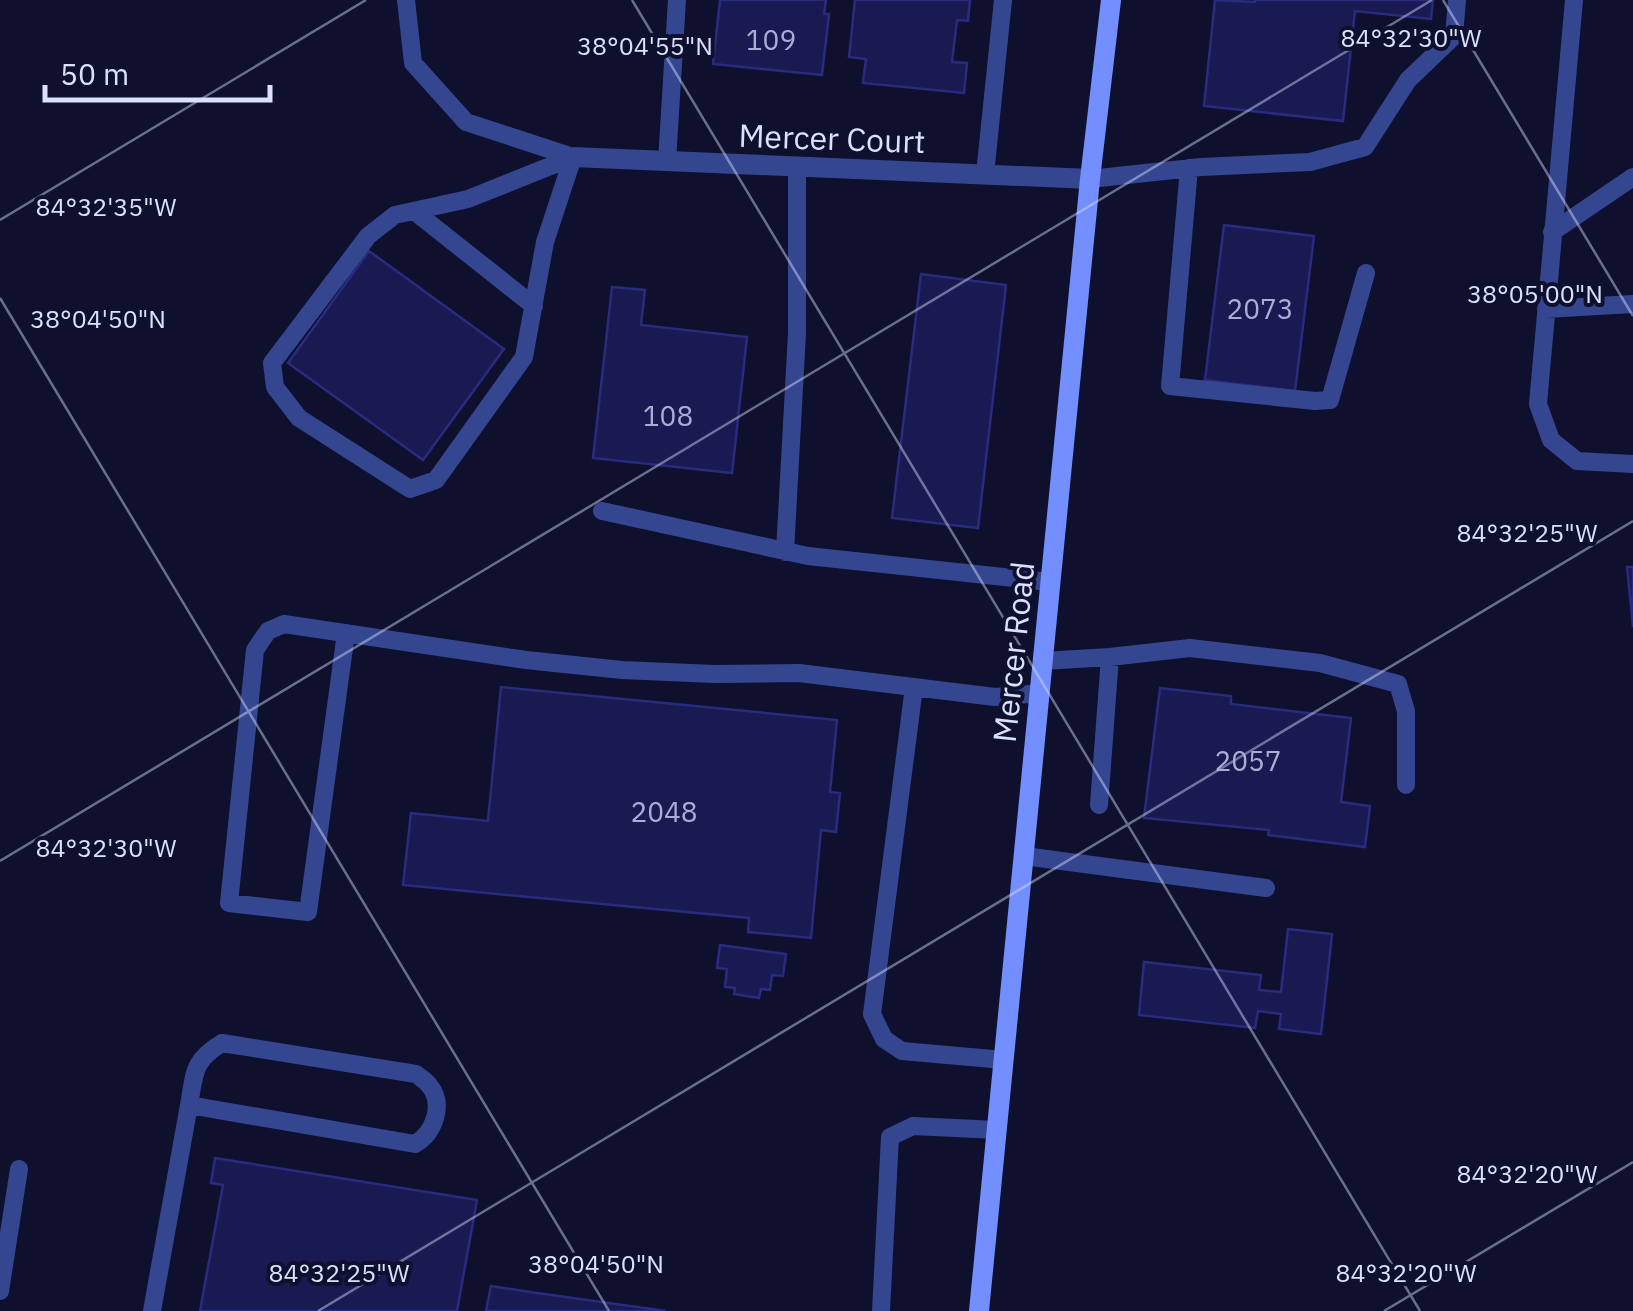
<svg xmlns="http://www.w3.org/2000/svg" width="1633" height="1311" font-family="'IBM Plex Sans',sans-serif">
  <rect width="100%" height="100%" fill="#0f102e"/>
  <path fill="#191a51" stroke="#292b7f" stroke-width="2.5" d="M720,0H826L824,14H829L822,75L713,64Z
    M855,0H970L968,21L957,20L952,62L967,63L964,93L863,83L866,59L849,57Z
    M1215,0L1255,2V0H1433L1431,19L1355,11L1343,121L1204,106Z
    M1224,225L1314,236L1295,391L1205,380Z
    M369,251L504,349L423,460L288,363Z
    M921,274L1006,285L978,528L892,518Z
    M612,287L645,290L641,325L747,337L732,473L593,458Z
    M1627,567H1633V627Z
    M501,687L837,720L830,792L840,793L836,832L821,830L811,938L748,932L749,918L403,885L411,813L488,821Z
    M1160,688L1231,696V704L1351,718L1341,802L1370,806L1365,847L1268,835L1269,830L1144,818Z
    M1288,929L1332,934L1321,1034L1279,1029L1281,1014L1258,1011L1255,1028L1139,1015L1144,962L1261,975L1259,990L1281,992Z
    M720,945L786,954L783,976L772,975L770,990L761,989L759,998L734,994L735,988L725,987L727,969L717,968Z
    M215,1158L477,1200L457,1311H200L223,1185L211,1183Z
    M491,1286L537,1293L666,1311H486Z"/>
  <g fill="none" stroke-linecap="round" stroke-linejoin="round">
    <path stroke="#354691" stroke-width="18" d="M406,0L413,63L466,122L573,157
      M1574,0L1538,404L1551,440L1577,461L1633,464
      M573,157L545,242L524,357L436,480L410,489L299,418L275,387L272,363L368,236L395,215L468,199Z
      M667,161L677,0
      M1189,168L1170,386L1315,401L1330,400L1366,273
      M985,174L1003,0
      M1090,179L1201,167L1310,162L1365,147L1408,80L1454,36L1457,0
      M414,211L534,306
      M1552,232L1633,177
      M1546,309L1633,304
      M602,511L808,556L1050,582
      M785,552L797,333V166
      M346,633L308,912L229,903L255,650L268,631L284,624L526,660L622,670L714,674L799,673L995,697L1039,693
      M1043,661L1110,657L1190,648L1320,663L1398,684L1406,711V785
      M914,687L872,1014L884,1039L902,1051L1004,1060
      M1099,805L1110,657
      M1024,856L1266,888
      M0,1291L19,1169
      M152,1311L189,1105C195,1073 192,1061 222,1043L416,1074C421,1078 426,1081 429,1085C445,1104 434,1133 415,1144L189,1105
      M881,1311L890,1137L913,1126L997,1130"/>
    <path stroke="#354691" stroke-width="20" d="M573,157L1090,179"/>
    <path stroke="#738fff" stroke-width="20" d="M979,1311L1090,179L1111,0"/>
  </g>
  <path fill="none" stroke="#dce0ff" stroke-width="2.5" stroke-opacity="0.45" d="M632,0L1420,1311M1443,0L1633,316M0,220L366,0M0,298L609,1311M0,861L1432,0M318,1311L1633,521M1384,1311L1633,1162"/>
  <g text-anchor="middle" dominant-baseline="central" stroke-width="8" stroke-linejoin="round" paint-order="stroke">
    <g font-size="28" fill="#abaed4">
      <text x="771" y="39">109</text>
      <text x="1260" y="308">2073</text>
      <text x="668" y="415">108</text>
      <text x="1248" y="760">2057</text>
      <text x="664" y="811">2048</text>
    </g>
    <g font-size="32" fill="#dce0ff" stroke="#0f102e">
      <text transform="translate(832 138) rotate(2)">Mercer Court</text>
      <text transform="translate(1013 652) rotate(-84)">Mercer Road</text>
    </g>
  </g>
  <g font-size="25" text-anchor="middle" fill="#dce0ff" stroke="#0f102e" stroke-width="8" stroke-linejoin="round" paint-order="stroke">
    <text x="1411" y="47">84°32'30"W</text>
    <text x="645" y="55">38°04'55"N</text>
    <text x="106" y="216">84°32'35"W</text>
    <text x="1535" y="303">38°05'00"N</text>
    <text x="98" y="328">38°04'50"N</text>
    <text x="1527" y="542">84°32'25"W</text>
    <text x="106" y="857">84°32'30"W</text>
    <text x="1527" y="1183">84°32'20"W</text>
    <text x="596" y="1273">38°04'50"N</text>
    <text x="339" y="1282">84°32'25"W</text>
    <text x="1406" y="1282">84°32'20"W</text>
  </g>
  <path d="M45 85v15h225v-15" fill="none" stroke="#dce0ff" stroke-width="5"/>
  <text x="60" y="85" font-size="30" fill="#dce0ff" stroke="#0f102e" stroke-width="8" paint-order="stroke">50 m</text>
</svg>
